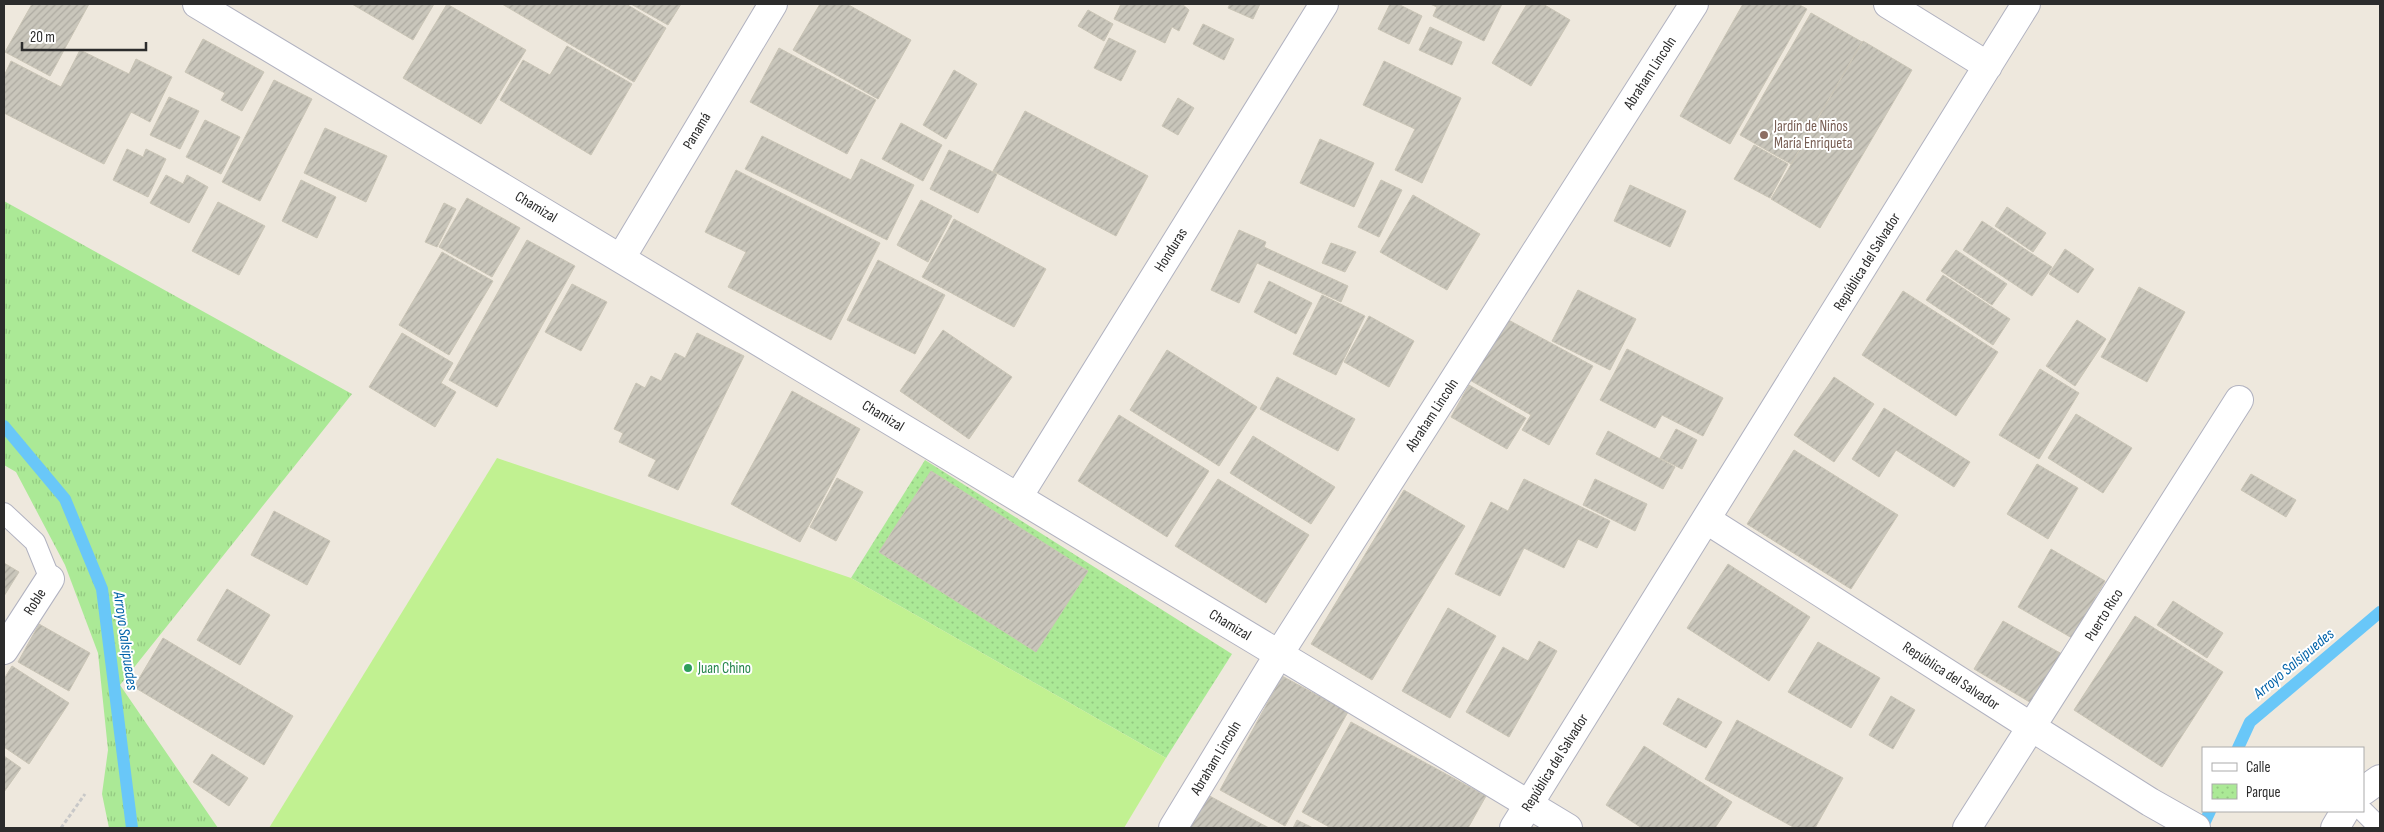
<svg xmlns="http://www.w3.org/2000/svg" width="2384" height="832" font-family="'Sofia Sans Condensed',sans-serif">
  <defs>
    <pattern id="grass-tufts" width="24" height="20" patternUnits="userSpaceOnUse" patternTransform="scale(1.25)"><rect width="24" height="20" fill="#abe996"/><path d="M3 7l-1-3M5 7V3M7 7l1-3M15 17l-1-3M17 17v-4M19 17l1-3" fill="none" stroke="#93c881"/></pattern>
    <pattern id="park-dots" width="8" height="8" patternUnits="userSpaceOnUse" patternTransform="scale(1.25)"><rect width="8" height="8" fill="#abe996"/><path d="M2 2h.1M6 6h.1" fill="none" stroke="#93c881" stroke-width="1.8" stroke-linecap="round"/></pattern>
    <pattern id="building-hatch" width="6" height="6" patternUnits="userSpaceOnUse" patternTransform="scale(1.25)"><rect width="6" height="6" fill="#c9c6bb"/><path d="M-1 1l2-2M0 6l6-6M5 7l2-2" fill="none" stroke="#adaaa1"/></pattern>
  </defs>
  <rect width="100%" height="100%" fill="#eee8dd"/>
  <path fill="url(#grass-tufts)" d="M4,201L352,394L120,685L218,828H109L102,794L108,750L98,653L65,565L16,472L4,465Z"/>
  <path fill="url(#park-dots)" d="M925,460L1232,654L1166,758L851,578Z"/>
  <path fill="#c1f191" d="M497,458L851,578L1166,758L1124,828H269Z"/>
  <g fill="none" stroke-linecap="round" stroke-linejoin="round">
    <path stroke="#69c7f8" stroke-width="12" d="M4,426L65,499L102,589L132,828
      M2238,748L2250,722L2380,612
      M2202,828L2210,811"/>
  </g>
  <path fill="url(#building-hatch)" stroke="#cac5b6" d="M32,4H89L50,76L5,52Z
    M352,4H434L413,40Z
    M447,4L526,50L481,124L403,78Z
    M502,4H626L666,28L634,82Z
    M631,4H681L668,25Z
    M820,4H847L911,40L878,99L793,50Z
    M1121,4H1182L1189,10L1179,31L1172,27L1165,43L1114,19Z
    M1230,4H1260L1253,19L1228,8Z
    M1390,4H1398L1422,16L1409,44L1378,29Z
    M1430,4H1502L1484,41L1433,16L1437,7Z
    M1527,4H1543L1570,20L1531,86L1492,63Z
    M1743,4H1798L1807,9L1730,144L1680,116Z
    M1088,10L1113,24L1104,41L1078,26Z
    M1811,13L1862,42L1791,164L1740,135Z
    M1203,24L1234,39L1224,60L1193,44Z
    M1430,27L1462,42L1452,65L1419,50Z
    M1109,38L1136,51L1121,81L1094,68Z
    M203,39L264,72L242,111L221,100L225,93L185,72Z
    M1863,41L1912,70L1820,228L1771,199Z
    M567,46L632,84L591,155L500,100L523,60L550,75Z
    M779,48L876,100L847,154L750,102Z
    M80,50L129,74L136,59L172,77L150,122L131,112L104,164L4,113V76L11,61L61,87Z
    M1384,61L1461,98L1422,183L1395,170L1415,129L1363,105Z
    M954,70L977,84L946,139L923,125Z
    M274,80L312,99L260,201L222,182Z
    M169,97L199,111L180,149L150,135Z
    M1178,98L1194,108L1178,135L1162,126Z
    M1025,111L1148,176L1116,236L993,171Z
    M205,120L240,137L221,174L186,157Z
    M901,123L942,145L923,181L882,159Z
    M325,128L387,156L366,202L304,173Z
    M762,136L851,180L861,159L914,185L887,240L745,169Z
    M1320,139L1374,163L1354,207L1300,183Z
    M1754,145L1788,164L1770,198L1734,179Z
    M127,149L143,157L146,149L166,159L148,197L113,180Z
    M949,150L997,174L978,213L930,189Z
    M736,170L880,243L831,340L728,287L746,252L705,232Z
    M166,175L183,184L187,175L208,187L189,223L150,203Z
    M301,180L336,197L317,238L282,221Z
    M1381,180L1402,190L1379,237L1358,227Z
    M1630,185L1686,211L1670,247L1614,221Z
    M1413,195L1480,234L1447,290L1380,252Z
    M467,198L520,228L492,277L439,247Z
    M921,200L952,216L928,262L897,245Z
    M218,202L265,226L239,275L192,251Z
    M444,203L456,209L437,247L425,242Z
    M2007,207L2046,233L2033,252L1995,226Z
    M954,219L1046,269L1014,327L922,277Z
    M1982,221L2052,267L2032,296L1963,250Z
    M1239,230L1266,242L1264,247L1348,286L1341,302L1257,263L1239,303L1211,290Z
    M527,240L575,266L497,407L449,380Z
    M1331,243L1356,252L1345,272L1322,263Z
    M2065,249L2094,269L2078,293L2049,274Z
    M1956,250L2007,284L1992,305L1941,271Z
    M442,252L493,281L449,355L399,325Z
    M878,260L945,295L915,354L847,320Z
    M1943,275L2010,319L1993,345L1926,300Z
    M1269,281L1312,303L1296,334L1254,312Z
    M572,284L607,302L581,351L545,332Z
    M2139,287L2185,312L2147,382L2101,357Z
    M1578,290L1636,319L1610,370L1552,341Z
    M1903,291L1998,352L1956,416L1862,355Z
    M1322,295L1365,316L1336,375L1293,354Z
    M1369,316L1414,341L1389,387L1344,362Z
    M1503,317L1593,366L1549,445L1522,430L1531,415L1468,379Z
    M2077,320L2106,339L2075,386L2046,366Z
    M943,330L1012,377L969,439L900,391Z
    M402,333L453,363L441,383L456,392L435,427L369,387Z
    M697,333L744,356L678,490L648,476L656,460L619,442L623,433L614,429L636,383L645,388L651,376L661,381L675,353L685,358Z
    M1627,349L1723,398L1703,436L1662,415L1655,428L1600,400Z
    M1167,350L1257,407L1219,466L1130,410Z
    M2040,369L2079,393L2039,459L1999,435Z
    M1277,377L1355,419L1338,451L1260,409Z
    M1834,377L1874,404L1834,462L1794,435Z
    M1469,385L1526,418L1507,449L1451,417Z
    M792,391L860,429L800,542L731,504Z
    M1884,408L1970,462L1954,487L1896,450L1879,477L1852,459Z
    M2076,414L2132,448L2103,493L2048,458Z
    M1119,415L1209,471L1167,537L1078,481Z
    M1676,429L1697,440L1682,469L1660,458Z
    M1608,431L1675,467L1663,489L1596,454Z
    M1253,436L1335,487L1311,524L1230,473Z
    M1794,450L1898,515L1851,589L1747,524Z
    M2037,464L2078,488L2048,539L2007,514Z
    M931,471L1088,571L1036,652L879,552Z
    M2251,474L2296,500L2286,517L2241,490Z
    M837,478L863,492L836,541L810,527Z
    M1218,479L1309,535L1266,603L1175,546Z
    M1524,479L1610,521L1597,548L1578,539L1564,568L1524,548L1500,596L1455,574L1491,502L1508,511Z
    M1595,479L1647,504L1635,531L1583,505Z
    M1404,490L1465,526L1372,680L1311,644Z
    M274,511L330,541L307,585L251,555Z
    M2051,549L2105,581L2072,638L2018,607Z
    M4,563L19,572L4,596Z
    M1728,564L1810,617L1769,681L1687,628Z
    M227,589L270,615L240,665L197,640Z
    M2173,601L2223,633L2207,658L2157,625Z
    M1448,608L1496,636L1450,718L1402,691Z
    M2135,616L2223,672L2162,767L2074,710Z
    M2003,621L2062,654L2033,704L1974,669Z
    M39,624L90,653L69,691L18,662Z
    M163,638L293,716L264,765L134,687Z
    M1539,641L1557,651L1509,737L1466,712L1503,647L1528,661Z
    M1818,642L1880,678L1851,728L1788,692Z
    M12,666L69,703L29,764L4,747V679Z
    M1282,676L1348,712L1285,826L1220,790Z
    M1891,696L1915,710L1893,749L1869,735Z
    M1678,698L1722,722L1706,748L1663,724Z
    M1737,720L1843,778L1815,828H1795L1705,779Z
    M1351,722L1486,796L1468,828H1386L1382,826L1381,828H1331L1302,812Z
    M1644,746L1732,802L1715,828H1642L1606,805Z
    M212,754L248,778L229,806L193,782Z
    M4,756L21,768L4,792Z
    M1204,793L1269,828H1185Z
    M1297,820L1313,828H1293Z"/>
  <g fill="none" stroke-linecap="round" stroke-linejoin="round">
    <g stroke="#b1b2c0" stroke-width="22">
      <path id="lane" d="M4,513L35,542L50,579
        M2363,811L2380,828"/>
    </g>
    <g stroke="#b1b2c0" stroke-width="30">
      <path id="street" d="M197,4L1568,828
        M1888,4L1988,66
        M621,258L773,4
        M1018,497L1324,4
        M1707,520L2033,728L2150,802L2196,828
        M4,650L50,579
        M2363,791L2380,779
        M1173,828L1279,654L1694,4
        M1514,828L2026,4
        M1967,828L2239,400
        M2335,828L2345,811"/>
    </g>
    <path stroke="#c8c8c8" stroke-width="3" stroke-dasharray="4 2.5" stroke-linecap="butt" d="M61,828L85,794"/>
    <use href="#lane" stroke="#fff" stroke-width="20"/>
    <use href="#street" stroke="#fff" stroke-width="28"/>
  </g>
  <circle fill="#8d6e63" stroke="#fff" stroke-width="2" cx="1764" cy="135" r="5"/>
  <circle fill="#2e9e5b" stroke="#fff" stroke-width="2" cx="688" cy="668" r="5"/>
  <g text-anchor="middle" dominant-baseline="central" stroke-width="4" stroke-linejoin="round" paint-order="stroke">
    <g font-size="15" fill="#2c2c2c" stroke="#fff">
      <text transform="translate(1650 73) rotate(-57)">Abraham Lincoln</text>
      <text transform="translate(697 131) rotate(-59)">Panamá</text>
      <text transform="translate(536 207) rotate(31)">Chamizal</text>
      <text transform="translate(1171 250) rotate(-58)">Honduras</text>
      <text transform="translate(1867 262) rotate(-58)">República del Salvador</text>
      <text transform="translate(1432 415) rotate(-57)">Abraham Lincoln</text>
      <text transform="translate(883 416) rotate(31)">Chamizal</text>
      <text transform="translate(35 602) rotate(-57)">Roble</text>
      <text transform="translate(2104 615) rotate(-58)">Puerto Rico</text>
      <text transform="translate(1230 625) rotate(31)">Chamizal</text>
      <text transform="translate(1951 676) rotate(33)">República del Salvador</text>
      <text transform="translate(1216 758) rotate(-59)">Abraham Lincoln</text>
      <text transform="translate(1555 763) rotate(-58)">República del Salvador</text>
    </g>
    <g font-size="15" fill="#785e54" stroke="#fff" text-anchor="start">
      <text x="1774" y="126">Jardín de Niños<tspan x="1774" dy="17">María Enriqueta</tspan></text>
    </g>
    <g font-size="15" fill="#27864d" stroke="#fff" text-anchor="start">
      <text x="698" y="668">Juan Chino</text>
    </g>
    <g font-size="16" font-style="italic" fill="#0363a9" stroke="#fff">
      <text transform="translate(125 641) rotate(82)">Arroyo Salsipuedes</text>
      <text transform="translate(2294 664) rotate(-40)">Arroyo Salsipuedes</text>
    </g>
  </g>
  <rect width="2384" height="832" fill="none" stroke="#2c2c2c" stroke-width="10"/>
  <rect x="2202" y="747" width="162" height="65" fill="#ffffff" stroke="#ababab"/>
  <rect x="2212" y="763" width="25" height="8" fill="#ffffff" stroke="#ababab"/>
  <text x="2246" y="772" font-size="15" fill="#2c2c2c">Calle</text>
  <rect x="2212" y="784" width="25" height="15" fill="url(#park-dots)" stroke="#ababab"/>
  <text x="2246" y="797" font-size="15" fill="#2c2c2c">Parque</text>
  <path d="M22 42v8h124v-8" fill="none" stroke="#2c2c2c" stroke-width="2.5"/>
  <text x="30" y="42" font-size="15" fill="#2c2c2c" stroke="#ffffff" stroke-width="4" paint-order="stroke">20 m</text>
</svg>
